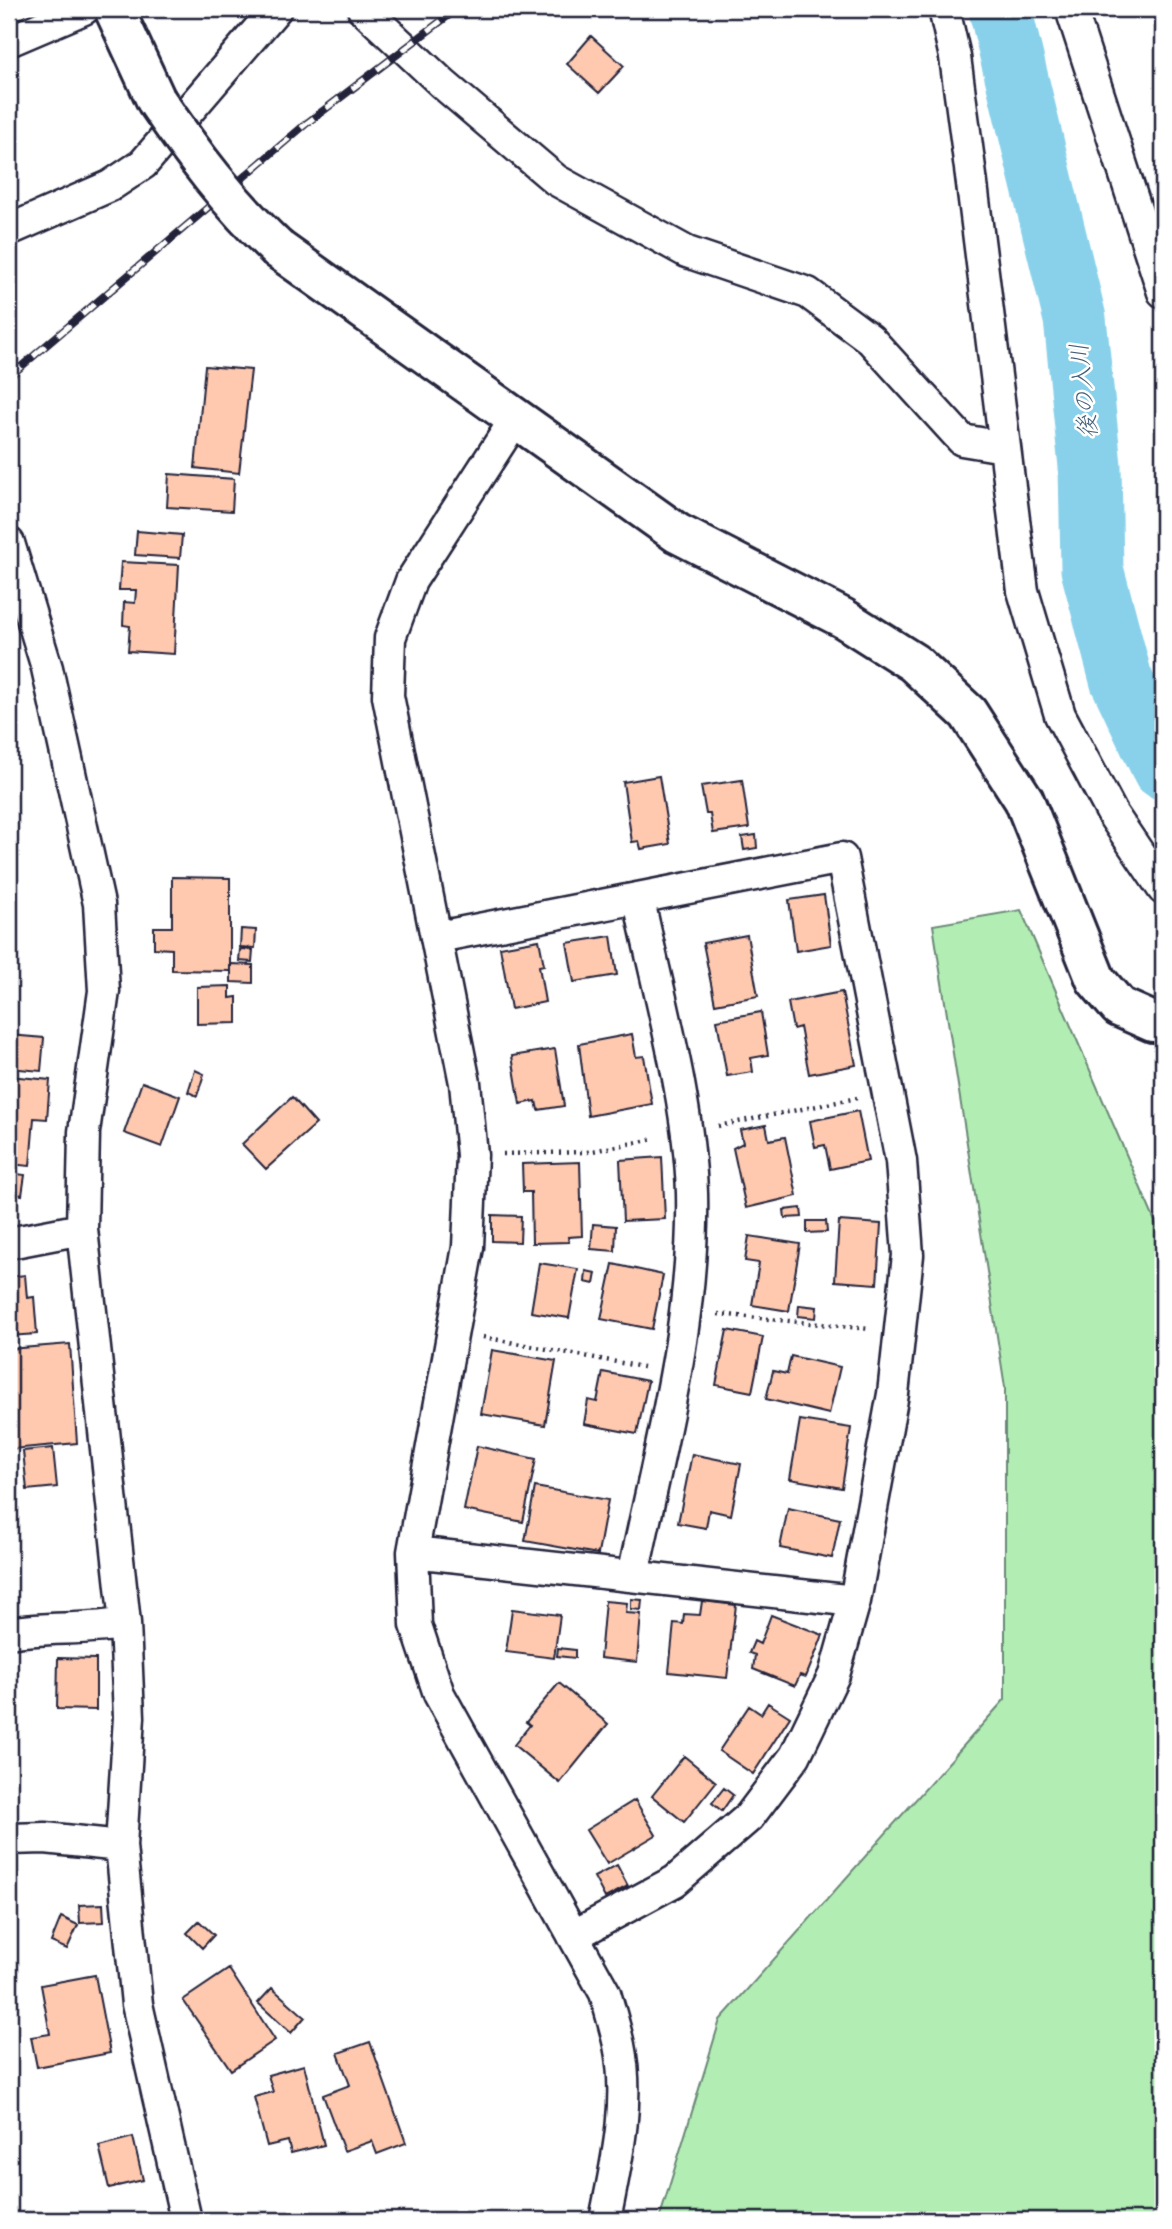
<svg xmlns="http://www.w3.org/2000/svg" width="1172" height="2229" font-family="Mali,'Klee One',sans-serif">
  <rect width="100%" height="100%" fill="#fff"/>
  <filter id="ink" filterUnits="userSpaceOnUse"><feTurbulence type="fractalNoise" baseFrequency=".0143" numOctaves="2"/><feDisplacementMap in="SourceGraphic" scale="14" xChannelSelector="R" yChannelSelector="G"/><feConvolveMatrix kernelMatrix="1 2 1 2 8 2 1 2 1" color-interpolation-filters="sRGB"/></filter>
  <g filter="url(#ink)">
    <path fill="#b2eeb3" stroke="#6a8877" stroke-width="2" d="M1021,910L1163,1240V2219L659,2220L720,2020L1005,1699V1387L933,925Z"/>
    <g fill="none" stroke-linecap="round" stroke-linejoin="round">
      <path stroke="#89d1ea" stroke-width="63" d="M1000,9L1075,319L1090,466L1092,569L1121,679L1163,768"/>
    </g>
    <path fill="#fec9af" stroke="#22223b" stroke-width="2" d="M591,36L624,66L599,93L567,64Z
      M1163,203V229L1157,204Z
      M205,366L251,370L239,473L195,468Z
      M169,474L234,479L232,511L167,507Z
      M137,531L182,535L180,558L135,555Z
      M121,562L179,565L174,654L128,651L130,626L123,625L124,602L135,603L136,590H119Z
      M659,776L670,844L641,849L639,841L632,842L623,782Z
      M742,780L749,828L713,833L710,814H706L701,786Z
      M756,835L757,848L744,850L742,837Z
      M172,877L230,878V971L172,970V949L154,948V927H172Z
      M824,895L831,945L796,951L789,900Z
      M241,929L256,930L255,948L240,947Z
      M747,935L758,996L715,1004L703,943Z
      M611,936L617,975L574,982L567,943Z
      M539,940L544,965L539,966L545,1002L511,1009L500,947Z
      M240,949L253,950L252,962L239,961Z
      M231,964L253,965V983L231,982Z
      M230,986V998L237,997V1023L197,1024V987Z
      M842,992L856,1065L809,1074L800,1027L793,1029L788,1002Z
      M761,1012L768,1055L751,1058L753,1072L727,1076L717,1020Z
      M632,1034L636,1057L644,1056L652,1104L588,1116L579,1044Z
      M9,1035L44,1038L41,1071L9,1068Z
      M555,1049L564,1106L538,1110L536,1101L520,1104L512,1056Z
      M195,1070L204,1074L197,1096L188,1092Z
      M9,1076L50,1080L47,1119L34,1118L30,1166L9,1164Z
      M142,1082L180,1096L162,1147L124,1133Z
      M292,1097L316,1124L266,1169L242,1144Z
      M858,1111L868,1161L830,1169L825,1145L815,1147L810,1121Z
      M766,1125L769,1140L785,1137L797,1196L746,1208L733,1148L743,1143L740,1130Z
      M662,1157L665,1219L623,1221L620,1160Z
      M580,1162L582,1236L568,1237L569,1242L532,1243L531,1192H523L522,1164Z
      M9,1173L25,1175L22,1195L9,1193Z
      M801,1208L802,1217L785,1218L784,1210Z
      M492,1215L521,1216L520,1242L492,1241Z
      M807,1221H826L827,1232L807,1233Z
      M839,1221L881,1224L877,1284L835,1281Z
      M593,1224L616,1226L615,1251L591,1249Z
      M749,1236L800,1244L789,1311L752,1305L759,1263L745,1261Z
      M539,1263L578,1269L569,1318L531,1312Z
      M613,1264L663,1275L652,1329L601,1319Z
      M586,1271L596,1273L594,1284L585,1282Z
      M25,1275L27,1298L34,1297L37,1334L9,1336V1277Z
      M799,1305L817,1307L816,1318L798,1316Z
      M727,1330L763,1337L752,1392L716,1385Z
      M70,1344L77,1443L12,1449L9,1349Z
      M492,1350L556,1361L545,1425L481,1414Z
      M791,1356L840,1367L829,1414L766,1399L773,1371L787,1374Z
      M603,1372L648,1381L637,1434L584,1424L588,1400L597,1402Z
      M800,1420L851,1428L842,1488L790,1479Z
      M477,1446L536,1459L523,1522L464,1510Z
      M53,1448L57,1487L27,1490L23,1451Z
      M692,1454L741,1464L731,1515L709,1510L706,1528L678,1523Z
      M535,1487L608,1500L598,1554L525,1541Z
      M788,1508L840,1519L832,1558L780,1548Z
      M12,1596L15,1616L9,1617V1597Z
      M631,1599L642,1600L641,1610L631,1609Z
      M605,1601L627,1603L626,1613L641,1614L637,1662L600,1658Z
      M702,1601L736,1605L727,1678L669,1672L674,1623L683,1624L684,1614L700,1615Z
      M512,1609L560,1615L554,1658L506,1652Z
      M771,1615L823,1635L806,1677L800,1675L795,1686L753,1669L755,1655L749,1653L754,1641L760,1644Z
      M558,1648L575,1650V1658L557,1656Z
      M58,1658L96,1659V1710L57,1709Z
      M559,1683L608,1724L560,1783L514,1745L530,1725L526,1722Z
      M768,1703L790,1717L753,1774L719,1751L749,1706L761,1714Z
      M684,1756L716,1782L684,1822L652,1796Z
      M724,1788L733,1795L722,1811L712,1803Z
      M635,1800L656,1835L607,1864L586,1830Z
      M617,1865L628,1886L605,1898L594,1877Z
      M103,1904L104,1922L80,1923L79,1905Z
      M61,1917L78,1925L67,1949L51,1942Z
      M199,1921L214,1935L202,1948L187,1933Z
      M229,1969L275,2040L231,2070L183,2000Z
      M95,1975L110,2053L37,2067L31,2037L50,2034L41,1985Z
      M272,1988L305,2017L291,2033L258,2003Z
      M370,2042L406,2143L377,2154L372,2141L344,2151L323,2095L350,2085L338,2053Z
      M304,2065L324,2145L291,2153L288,2141L267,2146L254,2097L273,2092L268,2075Z
      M133,2137L143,2180L109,2188L99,2146Z"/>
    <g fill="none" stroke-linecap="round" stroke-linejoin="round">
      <g stroke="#22223b" stroke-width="35">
        <path id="street" d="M363,9L443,84L556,180L687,252L808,293L870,339L962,440L1004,447
          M944,9L955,57L971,176L1023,591L1060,715L1113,815L1163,889
          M1071,9L1163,292
          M9,41L84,9
          M9,230L110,186L143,164L276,9
          M516,418L411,581L390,638L388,696L465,1083L472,1155L468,1247L413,1552L416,1625L439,1694L605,1993C610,2010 615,2027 619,2045C631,2102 616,2164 605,2220
          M9,543L47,668L99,904L104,991L84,1132L82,1229L125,1623L129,1717L121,1846L137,2004L186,2220
          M438,937L842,858L901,1161L908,1255L893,1394L855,1601L834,1675L795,1756L749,1817L675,1881L573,1936
          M9,1243L82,1229
          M413,1552L855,1601
          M633,1576C659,1450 695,1323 692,1193C689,1098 658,993 639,900
          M9,1633C47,1626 87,1631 125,1623
          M9,1839L45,1838L121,1846"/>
      </g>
      <g stroke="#22223b" stroke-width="44">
        <path id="secondary" d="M114,9L156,100
          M278,249L677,533L843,618L914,663L968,713L1024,800L1096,980L1119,1007L1153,1022H1163"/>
      </g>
      <path stroke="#22223b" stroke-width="4.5" stroke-dasharray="2 5" stroke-linecap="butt" d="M718,1126L857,1098
        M503,1154L587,1152L654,1139
        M718,1314L870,1329
        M483,1337L643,1367"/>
      <use href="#street" stroke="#fff" stroke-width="30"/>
      <use href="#secondary" stroke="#fff" stroke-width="38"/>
      <g stroke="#22223b" stroke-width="8">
        <path id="rail" d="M9,377L307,123L457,9"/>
      </g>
      <use href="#rail" stroke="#fff" stroke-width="5" stroke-dasharray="16" stroke-linecap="butt"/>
      <g stroke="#22223b" stroke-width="44" stroke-linecap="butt">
        <path id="secondary-bridge" d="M156,100C193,155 230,204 278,249"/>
      </g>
      <use href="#secondary-bridge" stroke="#fff" stroke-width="38"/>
    </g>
  </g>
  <g text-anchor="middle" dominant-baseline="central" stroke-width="5" stroke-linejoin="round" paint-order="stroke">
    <g font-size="24" font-style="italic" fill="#465f78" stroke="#fff">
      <text transform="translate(1082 391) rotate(-96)">後の入川</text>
    </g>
  </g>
  <rect width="1172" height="2229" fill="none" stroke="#fff" stroke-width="35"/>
  <rect x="18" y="18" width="1137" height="2194" fill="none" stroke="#22223b" stroke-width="2.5" filter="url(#ink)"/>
</svg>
